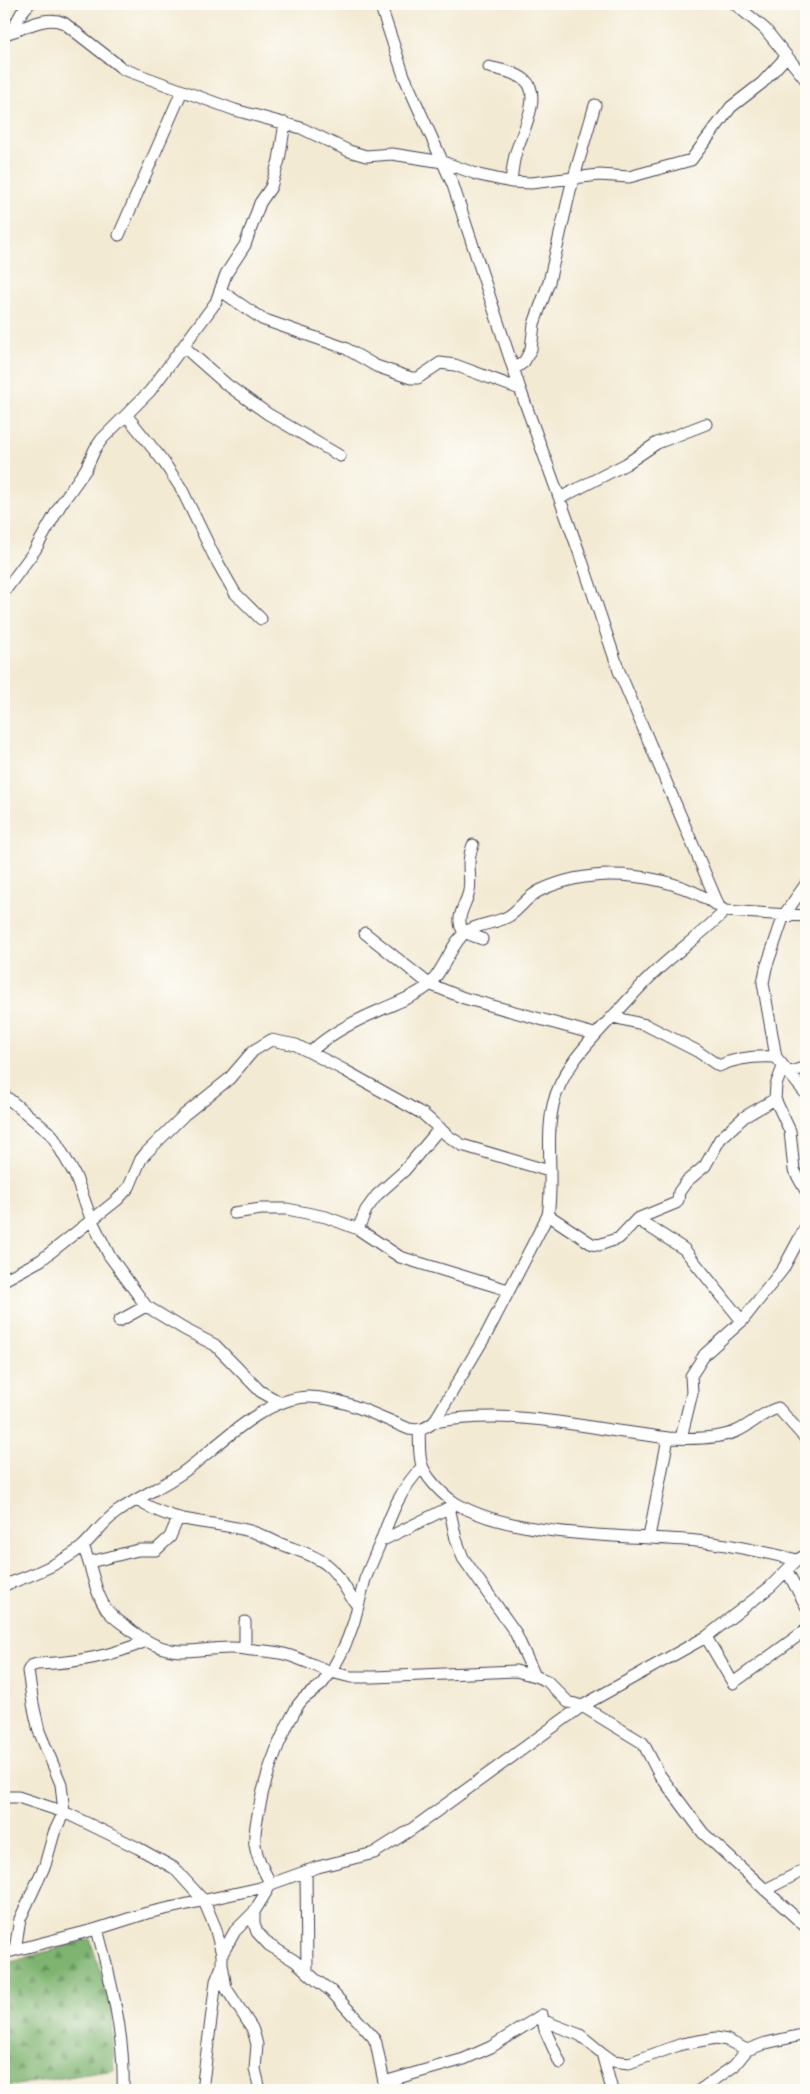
<svg xmlns="http://www.w3.org/2000/svg" width="810" height="2094" font-family="Alegreya,serif">
  <defs>
    <pattern id="forest-firs" width="22" height="20" patternUnits="userSpaceOnUse" patternTransform="scale(1.25)"><rect width="22" height="20" fill="#7eb470"/><path d="M5 1l3.5 6h-7zM16 11l3.5 6h-7z" fill="#67925d"/></pattern>
  </defs>
  <rect width="100%" height="100%" fill="#fdfcf7"/>
  <filter id="ink" filterUnits="userSpaceOnUse"><feTurbulence type="fractalNoise" baseFrequency=".02" numOctaves="2"/><feDisplacementMap in="SourceGraphic" scale="10" xChannelSelector="R" yChannelSelector="G"/><feConvolveMatrix kernelMatrix="1 2 1 2 8 2 1 2 1" color-interpolation-filters="sRGB"/></filter>
  <filter id="wash" filterUnits="userSpaceOnUse"><feTurbulence type="fractalNoise" baseFrequency=".0096" numOctaves="4" result="noise"/><feDisplacementMap in="SourceGraphic" scale="20" xChannelSelector="R" yChannelSelector="G"/><feGaussianBlur stdDeviation="1.12" result="paint"/><feColorMatrix in="noise" values="0 0 0 0 0 0 0 0 0 0 0 0 0 0 0 0 0 1.4 0 .05"/><feComposite in="paint" operator="in"/></filter>
  <g filter="url(#wash)">
    <rect width="100%" height="100%" fill="#f3ead3"/>
    <path fill="url(#forest-firs)" stroke="#506b56" d="M90,1939L112,2008L114,2070L10,2086L4,2075V1964Z"/>
    <g fill="none" stroke-linecap="round" stroke-linejoin="round">
      <path stroke="#5bbbd9" stroke-width="2.5" d="M798,2090L806,2088"/>
    </g>
  </g>
  <g filter="url(#ink)">
    <g fill="none" stroke-linecap="round" stroke-linejoin="round">
      <g stroke="#414052" stroke-width="13">
        <path id="minor" d="M380,4L404,76L453,185L520,389L579,552L619,671L718,904
          M735,4L765,29L806,80
          M11,32C28,27 46,15 64,23L123,69L235,110L301,128L349,151L366,156L392,154L443,162L479,175L511,182L531,183L599,175L629,177L691,160L731,107L762,83L787,56
          M8,33L11,32L22,12L29,4
          M489,67C501,70 515,72 525,80C543,95 521,135 516,152C513,161 512,173 511,182
          M119,235L182,91
          M221,291L262,319L345,348L376,366L411,378H418L440,363L455,365L520,389
          M184,347L226,384L268,414L340,456
          M514,369L524,362L531,349L534,324L549,282L570,191L595,105
          M127,416L163,461L181,488L214,556L235,593L261,619
          M560,498L626,464L657,443L706,424
          M4,592L35,550L61,504L86,469L95,449L102,439L150,391L216,302L226,274L245,245L260,203L271,187L279,160L285,123
          M473,845C465,864 472,874 469,891C467,903 455,917 462,929C466,935 476,936 482,939
          M806,884L784,915L766,968L763,983L776,1057L806,1094
          M365,933L429,984L464,998L594,1034
          M613,1017L646,1025L697,1051L719,1066C737,1057 756,1056 776,1057
          M311,1052C328,1034 355,1021 378,1011C395,1003 415,997 429,985C443,972 452,942 466,932C478,923 496,924 509,916C520,909 527,896 541,890C598,864 676,873 725,911L806,916
          M788,1073L806,1067
          M4,1095L52,1135L75,1175L92,1221L109,1255L146,1306L184,1329L215,1345L260,1391L281,1403
          M775,1099L790,1131L794,1170L806,1191
          M234,1213L261,1209H287L326,1217L358,1229L400,1257L508,1290
          M548,1215L592,1244L599,1245L619,1238L637,1219L676,1203L678,1200L679,1192L687,1181L705,1166L720,1139L744,1117L775,1099L776,1085L783,1067
          M637,1219L684,1249L742,1321
          M358,1229L366,1210L377,1195L404,1171L440,1128
          M4,1280L41,1260L117,1200L129,1187L141,1159L146,1153L184,1115L229,1079L253,1051L271,1040L296,1045L344,1070L423,1114L448,1136L462,1145L549,1171
          M119,1321L146,1306
          M434,1422C494,1411 551,1420 610,1430C630,1433 649,1435 668,1438C688,1439 719,1439 737,1431C751,1425 763,1412 778,1408L806,1439
          M419,1431C420,1442 418,1458 423,1468C429,1481 445,1497 457,1504C516,1538 627,1535 696,1541C730,1544 764,1552 797,1560
          M681,1438L692,1393L691,1376L705,1354L742,1321L783,1269L806,1226
          M449,1507L456,1539L463,1558L515,1632L535,1676
          M649,1537L668,1438
          M381,1541C391,1514 401,1488 422,1467
          M83,1546C92,1566 94,1592 107,1610C114,1619 125,1625 133,1632C179,1666 199,1643 246,1649C258,1651 273,1651 284,1654C300,1658 315,1666 331,1672C343,1652 353,1629 358,1606C346,1593 341,1575 326,1564C313,1554 296,1550 281,1544C270,1540 261,1534 250,1531C207,1520 177,1525 137,1500
          M90,1562L138,1550H156L170,1537L178,1518
          M787,1571L806,1606
          M4,1585C31,1576 59,1565 82,1547C94,1536 103,1522 117,1512C138,1497 162,1487 182,1473C217,1448 262,1398 308,1397C343,1397 377,1416 409,1429C420,1431 425,1429 434,1422L486,1335L548,1215C554,1180 545,1141 553,1105C561,1069 590,1041 614,1015C627,1002 639,987 653,974C676,952 702,934 725,911
          M358,1606L365,1579L381,1541L454,1505
          M706,1637L733,1683L806,1630
          M245,1649V1622
          M4,1797H18L64,1812L138,1848L174,1868L204,1901L215,1927L222,1954
          M306,1871L307,1971
          M765,1890L806,1869
          M254,1912L235,1931L222,1954V1964L226,1988L252,2028L255,2037L257,2045L255,2069L260,2090
          M97,1929C111,1981 125,2036 123,2090
          M15,1950L20,1919L45,1865L54,1833L64,1812L61,1784L39,1731L33,1704L28,1671L31,1666L37,1664C74,1663 112,1656 146,1641
          M4,1953L97,1929L147,1913L260,1888L318,1867L374,1853L412,1829L582,1706L706,1637L770,1587L797,1560L806,1555
          M544,2021L580,2035L602,2053L612,2090
          M602,2053L613,2061L629,2063L682,2044L716,2038L727,2040L747,2050
          M384,2082L376,2043L373,2037L331,1991L316,1980L295,1961L269,1945L257,1932L254,1923V1912L271,1884C264,1872 257,1859 255,1845C254,1835 256,1824 258,1814C265,1774 278,1740 298,1705L303,1699L321,1685L331,1672L351,1677H374L516,1671L535,1676L547,1681L568,1702L582,1706L643,1743L659,1774L703,1833L806,1927
          M202,2090L216,1981L222,1966
          M387,2090L384,2082L464,2059L491,2047L542,2015L545,2030L560,2063
          M700,2090L734,2066L747,2050L766,2043L806,2034"/>
      </g>
      <use href="#minor" stroke="#fff" stroke-width="11"/>
    </g>
  </g>
  <rect width="810" height="2094" fill="none" stroke="#fdfcf7" stroke-width="20"/>
</svg>
